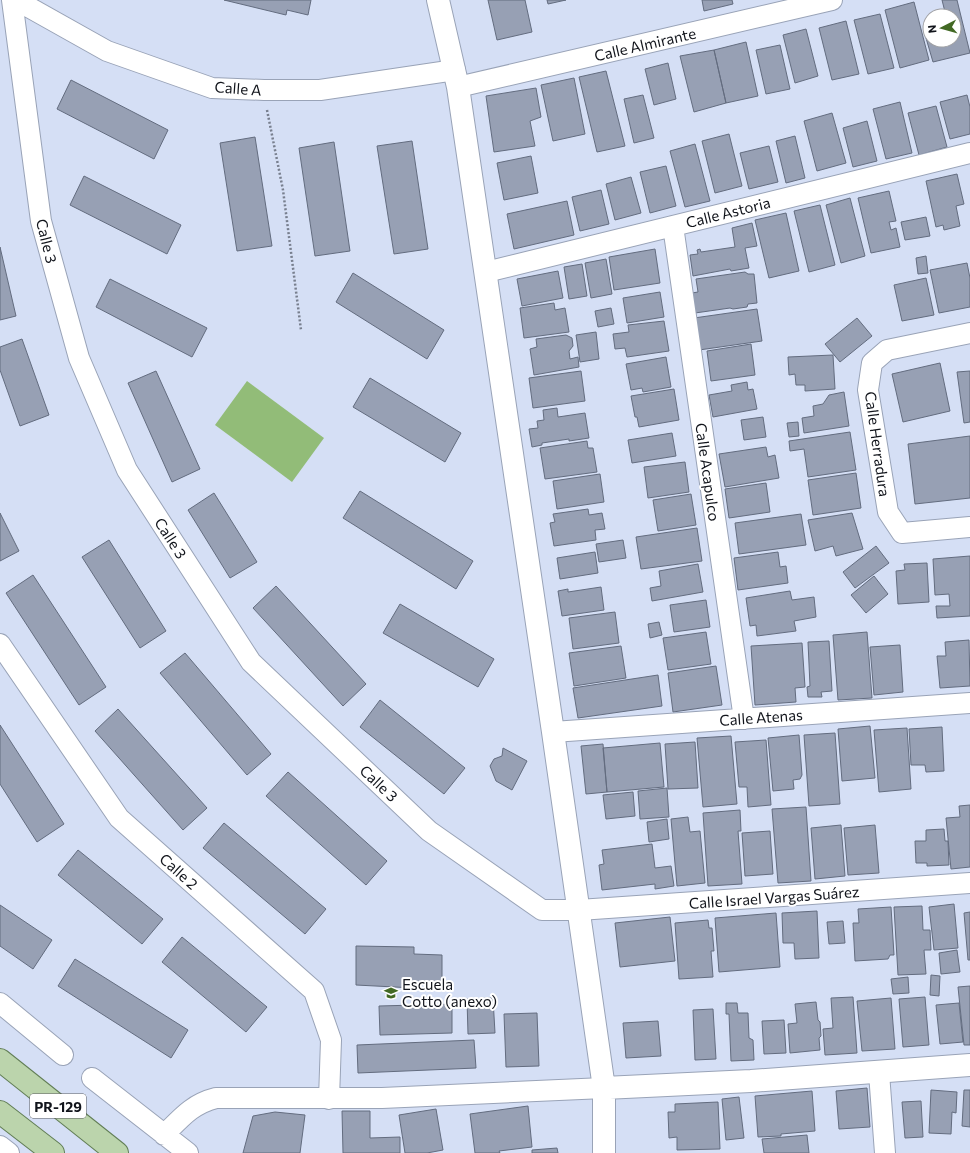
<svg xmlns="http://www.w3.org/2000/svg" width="970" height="1153" font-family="Commissioner,sans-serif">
  <rect width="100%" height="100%" fill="#d5dff5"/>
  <path fill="#92bc78" d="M247,381L324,438L292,482L215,425Z"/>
  <path fill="#97a0b4" stroke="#636c7f" d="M224,0H311L308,15L287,10L286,15Z
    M488,0H525L532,32L497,40Z
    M547,0H566L548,4Z
    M702,0H732L733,4L704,11Z
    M942,0H957L970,53L933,62L926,38L930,37V40H954V16H946Z
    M914,2L929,60L900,68L885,10Z
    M880,14L894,68L868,74L854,20Z
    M846,21L859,74L832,80L819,28Z
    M806,29L818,76L795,83L783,35Z
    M746,42L758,96L726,103L714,50Z
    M780,45L790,89L766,94L756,50Z
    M714,50L726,103L694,112L680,56Z
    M668,63L676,99L654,105L645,69Z
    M606,71L625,146L597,152L579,77Z
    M574,78L585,134L553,141L541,85Z
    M71,80L168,130L154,159L57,109Z
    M536,88L541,117L530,121L535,146L494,152L486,96Z
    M643,95L654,138L634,143L624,99Z
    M967,95L970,107V134L950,139L940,102Z
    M900,102L912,153L886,159L873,109Z
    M936,106L947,147L919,155L908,113Z
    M832,113L846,163L817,171L804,121Z
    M867,121L877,161L853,167L843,128Z
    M729,134L742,186L715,193L702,141Z
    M795,136L805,178L786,183L776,141Z
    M255,137L272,246L237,251L220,143Z
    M412,141L428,249L394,254L377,146Z
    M334,142L350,251L315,256L299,148Z
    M695,144L710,201L685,207L670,151Z
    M769,146L778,182L749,189L740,153Z
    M531,156L538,193L504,200L497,163Z
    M666,166L676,206L650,213L640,172Z
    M957,174L964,204L956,206L960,226L944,230L943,225L936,227L926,181Z
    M84,176L181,225L167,254L70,205Z
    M631,177L641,213L615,220L606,184Z
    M601,190L609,224L580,231L572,197Z
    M889,191L896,221L889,222L891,230L896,228L900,247L871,253L858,198Z
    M850,198L865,256L841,263L826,205Z
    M567,201L574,235L514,249L507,214Z
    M820,205L835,265L809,272L794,211Z
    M786,213L799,271L769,278L755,220Z
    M926,217L930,236L905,240L901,222Z
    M752,223L757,246L745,248L749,268L731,271L730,269L693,276L690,255L698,254L697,250L700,249L701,252L735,247L732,228Z
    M0,247L16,316L0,320Z
    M655,249L660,283L614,290L609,257Z
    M926,256L928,273L918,274L916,258Z
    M606,259L612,294L591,298L585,263Z
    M967,263L970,278V307L939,313L930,270Z
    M582,264L587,296L569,299L564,267Z
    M558,271L563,298L522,306L517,279Z
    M745,272L748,274H754L757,303L748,304L747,307L733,309L730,308L695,313L692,293L698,292L696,279Z
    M353,273L444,330L427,359L336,302Z
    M926,278L934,315L902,321L894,285Z
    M110,279L207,328L192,357L96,307Z
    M660,292L664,317L627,323L623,298Z
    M554,303L555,310L565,308L569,332L524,338L520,308Z
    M611,308L614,324L598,327L595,311Z
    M757,309L762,341L699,350L694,318Z
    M857,318L872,336L840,362L825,344Z
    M664,321L669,351L627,357L625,348L615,349L613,334L629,332L628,325Z
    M596,332L599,359L580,362L576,335Z
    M566,335L572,338L573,346L569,351L570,359L578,357L579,367L534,375L530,349L537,347L536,339Z
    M22,339L49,415L20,426L0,370V347Z
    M751,344L755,375L711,381L707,351Z
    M833,355L835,389L805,391V385H796L795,374L789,375L788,357Z
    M666,357L671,387L643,392L642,388L631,390L626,364Z
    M940,363L950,411L903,422L892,374Z
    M156,371L200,469L172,482L128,383Z
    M581,371L585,401L533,408L529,378Z
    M970,371V422L964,423L957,372Z
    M370,378L461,433L445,462L353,407Z
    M747,382L748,390L753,389L757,409L713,417L709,395L732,391L731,385Z
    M674,389L679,420L639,427L637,417H635L631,396Z
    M844,392L849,426L804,433L802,418L814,416L813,406L823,404L829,395Z
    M557,408L558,417L585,413L589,438L569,441V439L542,443V445L532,447L529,429L538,428L537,421L544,420L543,410Z
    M763,417L766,437L744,440L741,420Z
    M798,422L799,436L789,437L787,423Z
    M850,432L856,470L808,477L804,449L790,451L789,441Z
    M672,433L676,456L632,463L628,440Z
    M970,436V498L915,504L908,444Z
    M587,441L588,448H593L597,472L545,479L540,448Z
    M766,447L768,457L775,455L779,478L725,487L719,454Z
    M685,462L689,492L648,498L644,467Z
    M856,473L861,508L813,515L808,480Z
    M600,474L604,502L557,509L553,481Z
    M766,483L770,512L729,518L725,489Z
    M360,491L473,561L456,589L343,518Z
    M214,493L257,562L230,578L188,510Z
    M691,494L696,525L658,531L653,500Z
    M588,509L589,515L602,513L605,529L595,530L596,540L554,546L550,523L555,522L553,514Z
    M0,513L19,551L0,561Z
    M852,513L863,549L836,556L833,546L815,551L808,520Z
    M801,514L806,545L739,554L735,523Z
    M697,528L702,561L641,569L636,537Z
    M109,540L166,631L140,648L82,557Z
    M623,540L626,558L599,562L596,544Z
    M876,546L889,563L855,588L843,572Z
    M595,552L598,573L560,579L557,558Z
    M778,552L780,567L786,566L788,583L738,590L734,558Z
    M970,556V616L937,618L936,606H950L949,594L935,595L933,559Z
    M927,563L929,602L898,604L896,571L905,570L904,564Z
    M698,564L703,592L652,601L650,588L661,586L659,571Z
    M33,575L106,687L79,705L6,593Z
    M874,576L888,594L866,613L851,595Z
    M276,586L366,684L343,706L253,608Z
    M601,587L604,610L562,616L558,591L568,589V592Z
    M790,591L792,600L814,597L816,617L794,621L796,631L757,636L756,625L750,626L746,598Z
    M706,600L710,627L674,632L670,605Z
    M400,604L494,659L478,687L383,633Z
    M615,612L619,643L573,649L569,618Z
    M659,622L662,635L650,638L648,624Z
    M706,632L711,664L668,670L663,638Z
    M867,632L872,698L838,700L833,635Z
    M969,640L970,686L940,688L937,656H946L945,642Z
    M829,641L832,691L821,692L822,697H808L807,687L810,686L808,642Z
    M802,643L805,687L795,688L796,702L755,705L751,646Z
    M900,645L903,692L874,695L870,647Z
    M621,646L626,678L574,686L569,653Z
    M185,653L271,754L247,775L160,673Z
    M716,666L722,705L673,712L668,673Z
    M658,675L662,706L578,718L573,688Z
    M380,700L465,768L444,794L360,727Z
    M118,709L207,808L183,830L95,731Z
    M0,725L64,824L37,842L0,784Z
    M870,726L875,778L842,781L838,729Z
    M942,727L944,771L926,772L925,765H911L909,729Z
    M907,728L911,789L879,792L874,730Z
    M835,733L840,804L809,806L804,735Z
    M799,735L802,775L800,779L793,780L794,789L773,791L768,738Z
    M731,736L737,804L703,807L697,738Z
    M766,740L771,805L748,807L747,787H739L735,742Z
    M695,742L698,788L668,789L665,744Z
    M660,743L664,787L607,792L603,748Z
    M603,744L607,792L586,794L581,746Z
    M503,748L527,761L512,790L496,781L490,766L494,759L502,756Z
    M288,772L387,861L366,885L266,796Z
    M667,788L669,817L640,819L638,791Z
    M633,792L635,816L606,819L603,795Z
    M970,805V867L951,869L946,818L960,817L959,806Z
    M806,807L811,881L778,883L772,809Z
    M740,810L741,831H738L742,884L708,886L703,813Z
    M688,817L690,832L700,831L705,883L677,886L671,819Z
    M667,819L669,839L649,842L647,822Z
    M224,823L326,909L305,934L203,848Z
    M841,825L845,876L815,879L811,828Z
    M875,825L879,873L848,875L844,828Z
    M944,829L945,841H948L949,865L927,866V863H916L915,841H926V830Z
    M770,831L773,874L745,876L742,833Z
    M652,844L655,868L671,866L674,886L655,889V884L602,890L599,865L604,864L602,850Z
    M78,850L163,919L142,944L58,875Z
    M954,904L958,948L934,950L929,907Z
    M0,905L52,940L33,969L0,946Z
    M922,906L923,930H930L931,950H924L926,974L898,975L894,907Z
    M891,907L894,955H890L888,959L855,961L853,923H859L858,909Z
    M817,911L819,958L795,959L794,943H783L782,913Z
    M970,912V960H968L964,913Z
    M776,913L780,967L719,972L715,918Z
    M670,917L675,961L620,967L615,923Z
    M708,920L709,928H712L714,951H711L713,977L679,979L675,923Z
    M843,921L845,943L829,944L827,922Z
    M182,937L267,1007L246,1032L162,962Z
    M356,946L414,947V954L442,955V982H414V988L356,985Z
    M957,950L960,972L941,974L939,953Z
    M75,959L188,1030L171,1058L58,986Z
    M931,975L940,976L939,996L930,995Z
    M908,977L909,993L893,994L891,979Z
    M970,986V1045H964L958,987Z
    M853,997L857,1053L825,1055L823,1029L833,1028L831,998Z
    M925,997L929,1045L903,1047L899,999Z
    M493,998L495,1033L468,1034L467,999Z
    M891,998L895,1049L862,1051L857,1001Z
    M816,1002L818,1020L820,1022L821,1036L819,1038L820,1050L790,1053L788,1024L797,1023L795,1004Z
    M726,1003H737L738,1013H748L749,1038L753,1040L754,1060L731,1061L729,1014H726Z
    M959,1003L963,1042L940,1044L936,1005Z
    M452,1004V1033L380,1035L379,1006Z
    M713,1009L716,1059L695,1060L693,1010Z
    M537,1013L539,1066L506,1067L504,1014Z
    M784,1020L786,1053L764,1054L762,1021Z
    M658,1021L661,1056L626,1058L623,1023Z
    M474,1040L476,1068L358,1073L357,1045Z
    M867,1088L870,1127L839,1129L836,1091Z
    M931,1090L957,1092L956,1113L952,1112L951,1134L929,1133Z
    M964,1090H970V1127L962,1126Z
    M812,1091L815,1131L781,1134V1136L758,1137L755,1096Z
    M739,1097L744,1138L726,1140L722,1099Z
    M921,1101L923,1137L905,1138L902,1102Z
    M718,1102L720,1149L677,1150V1137L669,1138L668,1112H675V1104Z
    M528,1106L532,1147L499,1151L500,1153H475L470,1114Z
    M436,1109L443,1150L427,1153H405L399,1115Z
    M342,1111H370V1138L400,1137V1153H343Z
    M275,1112L305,1115L300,1153H243L253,1116Z
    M807,1135L809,1153H764L762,1139Z
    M557,1148L558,1153H532V1150Z"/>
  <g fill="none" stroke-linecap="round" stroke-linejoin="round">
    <g stroke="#99a3b7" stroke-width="22">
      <path id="street" d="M12,0L41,221L79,358L127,470L251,662L429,831L542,910H579L970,883
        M16,0L107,51L212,88L264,90H320L455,70
        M458,87L832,0
        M673,226L744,719
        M486,272L970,153
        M970,333L887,350L872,363L868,390L888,512L902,533L970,527
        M0,644L119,818L314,991L331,1040L329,1099
        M553,732L970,703
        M0,1003L63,1055
        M879,1073L885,1153
        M92,1078L188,1153
        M164,1135C181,1118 192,1104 216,1098H382L604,1088
        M0,1146L9,1153"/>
    </g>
    <g stroke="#99a3b7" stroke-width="24">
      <path id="secondary" d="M438,0L458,87L553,732L604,1088V1153
        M604,1088L751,1081L970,1065"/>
    </g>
    <g stroke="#627e56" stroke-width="24">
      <path id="primary" d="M0,1060L117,1153
        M0,1112L53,1153"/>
    </g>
    <path stroke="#787f8e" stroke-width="2.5" stroke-dasharray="2 2" stroke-linecap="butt" d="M267,110L283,190L301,330"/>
    <use href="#street" stroke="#fff" stroke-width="20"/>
    <use href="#secondary" stroke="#fff" stroke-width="22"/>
    <use href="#primary" stroke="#bbd4ac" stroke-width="22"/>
  </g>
  <defs>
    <g id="school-bare" transform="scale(1.08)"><path d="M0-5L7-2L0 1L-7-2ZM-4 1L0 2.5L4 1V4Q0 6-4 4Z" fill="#426924" stroke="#fff" stroke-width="2.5" paint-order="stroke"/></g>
  </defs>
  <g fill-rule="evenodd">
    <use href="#school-bare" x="391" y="993"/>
  </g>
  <g text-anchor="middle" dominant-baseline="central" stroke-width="4" stroke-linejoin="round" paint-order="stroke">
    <rect fill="#fff" stroke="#585a5f" stroke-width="1" x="30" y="1094" width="56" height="24" rx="3"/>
    <g font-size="14" font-weight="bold" fill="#11141b">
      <text x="58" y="1106">PR-129</text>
    </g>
    <g font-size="15" fill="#11141b" stroke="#fff">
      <text transform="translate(645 44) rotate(-13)">Calle Almirante</text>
      <text transform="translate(238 88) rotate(4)">Calle A</text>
      <text transform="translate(728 212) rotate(-14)">Calle Astoria</text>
      <text transform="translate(47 241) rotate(76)">Calle 3</text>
      <text transform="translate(878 444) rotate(82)">Calle Herradura</text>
      <text transform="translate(708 472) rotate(82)">Calle Acapulco</text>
      <text transform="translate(171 538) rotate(57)">Calle 3</text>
      <text transform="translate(761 717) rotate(-4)">Calle Atenas</text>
      <text transform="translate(379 783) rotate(43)">Calle 3</text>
      <text transform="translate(179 871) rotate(42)">Calle 2</text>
      <text transform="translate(774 897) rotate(-4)">Calle Israel Vargas Suárez</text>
    </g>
    <g font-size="15" fill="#11141b" stroke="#fff" text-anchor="start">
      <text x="402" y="984">Escuela<tspan x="402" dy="17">Cotto (anexo)</tspan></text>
    </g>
  </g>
  <g transform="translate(942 28) rotate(264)"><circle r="19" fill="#ffffff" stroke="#a0a1a4"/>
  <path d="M0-3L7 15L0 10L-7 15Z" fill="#426924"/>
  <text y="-6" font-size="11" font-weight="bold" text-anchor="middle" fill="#11141b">N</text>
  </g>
</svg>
